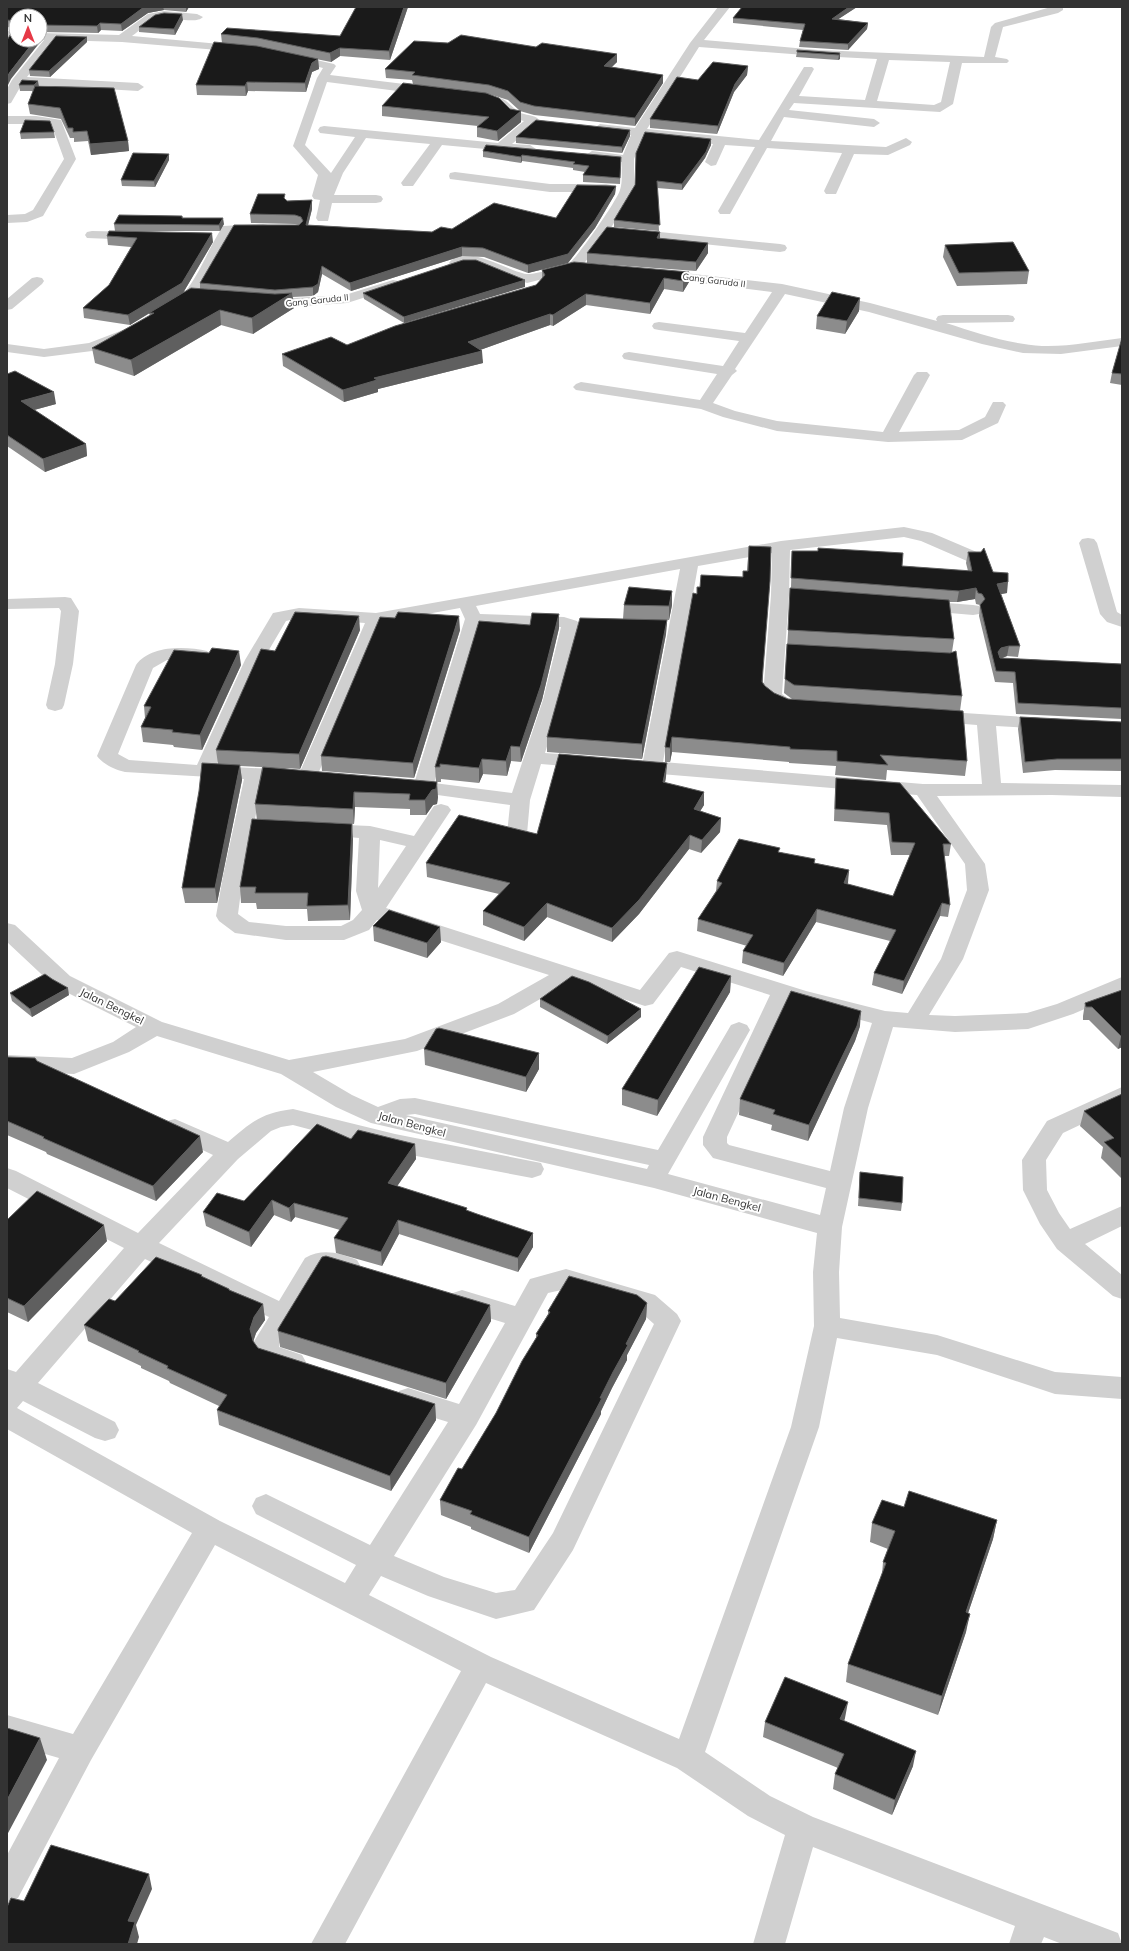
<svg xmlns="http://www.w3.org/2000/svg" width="1129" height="1951" font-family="Mulish,sans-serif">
  <rect width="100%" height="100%" fill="#fff"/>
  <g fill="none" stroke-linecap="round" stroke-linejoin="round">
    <path fill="#d0d0d0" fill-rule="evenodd" d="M718,7H730L704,40L818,50L984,57L991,27L995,23L1051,7H1063V10L1058,13L1003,27L995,57L1007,59L1009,61L1007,63H962L953,104L940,112L794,103L789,110L874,119L880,123L874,127L784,117L771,141L886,147L906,138L912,142L910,145L888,155L854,154L836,194H826L824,191L842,153L767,148L730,214H720L718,211L755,147L725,145L716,165L711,166L705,162L713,144L643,136L634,159V190L609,231L579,270L527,283L476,265L456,267L451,266L449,263C465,240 514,276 530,274C539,273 560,268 568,264C576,260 618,199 620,190C623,181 621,171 622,162L592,159L586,155L592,151L623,155L631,135L600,132L594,128L600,124L635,128L690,43ZM699,47L818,56L877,59L865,100L799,96L814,69L812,67H804L759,140L647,129ZM889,60L950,62L941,102L934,105L877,101Z
      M164,11L197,14L203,17C197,24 174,18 165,17C152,17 142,29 132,36L242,46L248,49L242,52L122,42L56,40L27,77L138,83L144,87L138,91L22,84L11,103L7,104V89L12,80L44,40L40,39V33L119,35L148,14Z
      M7,31L16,32V38L7,37Z
      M290,54L334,64L336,66L330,75L429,87L435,91L429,95L327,82L305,145L331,173L355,137L320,133L318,130L320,127L324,126L498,143L524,121L511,118L500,107L490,101L492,98C505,95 510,106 519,112C525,116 535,114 539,120L537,123L512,144L530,145L536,149L530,153L442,145L413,186H403L401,183L430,144L366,138L343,173L334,195H376L381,196L383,199L381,202L376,203H332L328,221H318L316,218L320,200L314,199L312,196L318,175L293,146L317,78L323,68L286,59L284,57Z
      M7,116H36L61,120L76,159L43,216L27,222L7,223V215L25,214L33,210L64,159L52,126L36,124H7Z
      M455,172L550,184H606L611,185L613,188L611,191L606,192H550L450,179L449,176L450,173Z
      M263,224L268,225L270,228L268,231L233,233C222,254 196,317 167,310L165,307C170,300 180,299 185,292C201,272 209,247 223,226Z
      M630,229L780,244L785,245L787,248L785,251L780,252L625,236L623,233L625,230Z
      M92,231L137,232L142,233L144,236L142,239L137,240L87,238L85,235L87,232Z
      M658,270L782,284L870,303L937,321L936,319L938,316L943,315H1008L1013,316L1015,319L1013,322L946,323C977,333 1009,344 1042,346C1069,347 1096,341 1122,338V346L1061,354L1023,353L982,344L869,312L785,294L735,369L737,371L732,375L713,403L735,411L777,421L883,432L914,375L917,372H927L930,375L899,432L959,430L985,417L993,402H1003L1006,405L998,423L962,440L888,442L777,431L723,417L701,409L576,390L573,387L576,384L581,382L700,400L717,374L629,360L624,359L622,356L624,353L629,352L723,366L739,341L659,330L654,329L652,326L654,323L659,322L745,333L772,292L653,277L651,274L653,271Z
      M37,277L42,278L44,281L42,284L12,309L7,310V299L32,278Z
      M393,280L398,281L400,284L398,287L347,303L276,308L259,306L257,303L259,300L345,295Z
      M128,328L133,329L135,332L133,335L92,351L44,357L7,352V344L44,349L89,343Z
      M904,527L932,533L979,553L982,557L979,561L973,562L967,561L921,541L904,537L790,550L789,595L782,694L792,701L802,703L804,707L802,711C788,715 771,708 763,696L771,595L772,553L698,566L663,762L923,784H982L977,725L926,721L923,717L926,713L933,711L1056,719L1059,723L1056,727L1049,729L996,726L1001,783L1122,785V797L1052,795L937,796L985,864L989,890L963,959L929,1015L955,1016L1027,1013L1057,1004L1122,977V993L1073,1014L1028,1029L955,1032L893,1027L868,1108L842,1227L839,1272L840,1318L937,1335L1055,1372L1122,1377V1399L1055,1394L937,1355L837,1338L819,1427L705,1752L770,1796L813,1817L1118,1933L1122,1944H1062L1044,1937L1041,1944H1009L1015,1926L813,1847L785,1944H753L785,1835L748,1816L677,1768L486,1683L345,1944H311L461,1671L215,1545L91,1760L18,1898L7,1903V1855L59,1758L7,1743V1715L73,1734L192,1533L7,1429V1369L16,1372L124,1248L7,1188V1168L16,1171L138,1233L213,1155L167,1133L163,1127L167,1121L175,1119L228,1142C252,1122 261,1113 293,1109L395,1134L541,1163L544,1169L541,1175L532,1178L395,1152L293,1125L281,1127L271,1131L238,1159L159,1243L279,1301L305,1258C323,1248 339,1253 357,1260L361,1267L357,1274C341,1279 335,1268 323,1272L279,1344V1347L302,1355L306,1362L302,1369L293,1372L261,1362L257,1358L253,1351V1343L269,1317L145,1259L38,1383L115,1422L119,1430L115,1438L105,1441L95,1438L23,1401L17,1408L220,1521L345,1583L356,1565L256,1514L252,1506L256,1498L266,1494L370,1545L448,1422L399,1407L395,1399L399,1391L408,1388L459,1404L505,1323L453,1307L449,1300L453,1293L462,1290L515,1306L530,1279L566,1269L655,1295L677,1314L681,1321L573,1550L534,1610L496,1619L428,1596L381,1576L369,1595L491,1657L679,1739L791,1427L814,1326L813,1272L817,1233L654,1188L371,1123L336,1107L281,1074L157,1036L129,1052L74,1074L7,1071V1055L72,1058L113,1042L136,1027L54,986L7,942V923L15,925L70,976L162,1022L289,1060L405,1039L498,1004L549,975L377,920L369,930L344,940H286L235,933L219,921L216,916L223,876L244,779L125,772C115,770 103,764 97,756L136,665C150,645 186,646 207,651L210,655L207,659L201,661L167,660L153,668L118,754L129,760L197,765L245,660L273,613L299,608L376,613L781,541ZM680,569L643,761L629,762L626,766L629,770L636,772L917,795L965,864L967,890L941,959L908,1013L885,1011L806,991L677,951L669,953L640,990L386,908L451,810L448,806L441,804L434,806L414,836L370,826L324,824L317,826L314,830L317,834L359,838L356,891L362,910L353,920L341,926H286L249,922L238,914L243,876L263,780L291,782L299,778L301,781L308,783L315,781L383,622L460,608L465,619L413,787L416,791L423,793L510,805L507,834L510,838L517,840L524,838L527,834L530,800L541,764L588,768L595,766L598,762L595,758L588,756L545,753L561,700L580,625L577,621L564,617L480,614L476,606ZM299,618L365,623L299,774L291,770L216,766L263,660L286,621ZM481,625L561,627L543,700L512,793L434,783ZM380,840L406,846L378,888ZM681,967L770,995L703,1137V1145L713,1158L826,1188L820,1215L668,1174L750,1030L747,1025L739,1022L731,1025L658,1150L415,1098L400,1099L378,1107L352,1095L313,1072L417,1051L514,1014L570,982L645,1006L653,1004ZM790,1001L872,1023L844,1108L830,1171L729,1145L727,1143V1137ZM415,1114L649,1165L647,1169L406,1115ZM566,1289L637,1309L654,1324L553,1533L515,1590L496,1593L444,1577L394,1556L476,1425L548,1293Z
      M1088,538L1094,539L1097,543L1117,612L1122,615V627L1107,622L1100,614L1079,543L1082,539Z
      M65,597L71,598L79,611L73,664L64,705L62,709L55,711L48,709L46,705L55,664L61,611L59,608L7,609V599Z
      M921,601L973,605L979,606L982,610L979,614L973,615L915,610L912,606L915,602Z
      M1122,1087V1105L1063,1133L1046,1160L1047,1190L1059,1213L1070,1229L1122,1206V1226L1085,1244L1122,1275V1299L1113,1296L1057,1249L1040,1224L1023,1190L1022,1160L1047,1121Z"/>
  </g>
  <path fill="#8c8c8c" d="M7,7H189L186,12L164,10L148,13L122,31L101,30L98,33L40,32V16H16V28L7,27Z
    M408,7L390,60L340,56L331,62L306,57L318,59L319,69L312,72L306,92L248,91L246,96L197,95L196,85L222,43L221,34L340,36Z
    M742,7H857L838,19L868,23L867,29L848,50L799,47L800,41L803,30L733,23V18Z
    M183,20L175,35L139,32V27Z
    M87,42L50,77L30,76L29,70Z
    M448,43L536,47L617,54V62L612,67L663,75V83L635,126L534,115L520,111L508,100L489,94L413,84L412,80L386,78L385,69Z
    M797,52L840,53V59L838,60L796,57Z
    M748,66L747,75L734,92L717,134L650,128V119L698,80Z
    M22,80L39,86L128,141L129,151L91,155L88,141L74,142V138H70L61,119L30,114L28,104L33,91H20L19,85Z
    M382,106L510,109L521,111V122L498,141L477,137V127L478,126L382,116Z
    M630,130V136L622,153L516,143V137Z
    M54,132L55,138L21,139L20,133Z
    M711,139V145L705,158L682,190L657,188L659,231L614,227V220L635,185Z
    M483,151L621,157L620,184L583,182V175L585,172L573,170V168L522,161L521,163L483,157Z
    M169,154V160L155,187L122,186L121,180Z
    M616,186L615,194L595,228L568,263L528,273L484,257L462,256L351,291L322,274L318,292L313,296L293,297L294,308L253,334L221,325L134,376L95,363L92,348L150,316L149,313L130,325L84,318L83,308L109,285L131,247L108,245L107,236L213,242L183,293L200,289V283L299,225L295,224L251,223L250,214L286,199L287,201L312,200V209L308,225L432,232L556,218Z
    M182,216L183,218L224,224L220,231H115L114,224Z
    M660,239L708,243V253L696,271L587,263V253Z
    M945,245L1029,271L1027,284L957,286L943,257Z
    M542,270L689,272V282L683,292L664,289L650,314L586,305L553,326L550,325L480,350L483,363L378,389V392L344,402L283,366L282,354L347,345L536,285L542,279Z
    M525,280V286L404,323L364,299L363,293Z
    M859,311L845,334L816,329L817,316Z
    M1122,338V385L1110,383L1112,373Z
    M7,374L56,404L34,410L86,444L87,456L45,472L7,446Z
    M749,546L763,682L765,686L774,693L788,699H792L784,693L791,588L792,551L902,566L968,571L966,563L968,552L993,572L1007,593L1001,594L1020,646L1018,657L1007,656L1002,658L1122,664V719L1016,714L1013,683L995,682L979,616L980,605L976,604L975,599L957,602H949L954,639L952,652L962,696L960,711L967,761L965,776L887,770L886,780L835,775L836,766L789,763V762L672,752L670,762H665V747L697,594L700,587L743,577L747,571Z
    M672,591V605L669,620H667L666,634L642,759L547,752V737L623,619L624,605Z
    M559,614V628L542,700L521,762L511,761L507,776L483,774L479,783L441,779V782H436L435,767L530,625Z
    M395,618L460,630L414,778L322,771L321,756Z
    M360,630L300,769L284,768L438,797L437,804L433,805L426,815H410V809L355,807L354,824L257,820L255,804L262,767L240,766L242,780L217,903H185L182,888L218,764L216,750L275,651Z
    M241,665L202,750L174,747L173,745L143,742L141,727L145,718L144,706Z
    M1020,717L1122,722V771L1055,770L1023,773L1018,729Z
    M666,777L665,783L704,805L700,811L721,818L720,832L701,853L689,849L639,914L612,942L547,917L524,941L483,925V911L499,894L427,877L426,863L537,834Z
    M836,778L951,844L949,856H944L950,905L948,917L940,916L902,994L872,985L874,973L890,941L816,922L783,976L742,963L743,951L747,946L697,931L698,919L716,891L717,881L780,852L815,863L849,870L847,884L893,896L910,855H891L887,825L834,821L835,790Z
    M353,839L350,920L308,921L307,909H257L256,903H241L240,887Z
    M373,926L441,942L427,958L374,941Z
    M731,976L730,992L657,1116L622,1105V1089Z
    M1122,990V1047L1118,1049L1089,1020H1083V1016L1085,1003Z
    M10,993L69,995L32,1017L12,1001Z
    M540,999L641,1017L607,1044L540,1007Z
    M860,1026L855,1041L808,1141L771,1130L772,1125L739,1115L740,1099Z
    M424,1049L539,1069L526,1092L425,1065Z
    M7,1057L37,1061L203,1152L156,1201L47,1154L46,1152L7,1135Z
    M1122,1094V1179L1101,1158L1103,1147L1080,1126L1084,1111Z
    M351,1139L415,1144L416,1159L397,1186L467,1210L533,1247L518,1272L399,1234L382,1266L336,1253L334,1238L340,1230L295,1217L291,1222L274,1215L251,1247L206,1226L203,1212L244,1201Z
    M860,1172L902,1203L901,1211L858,1206Z
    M7,1220L107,1241L28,1322L7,1312Z
    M202,1275V1277L230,1290L263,1304L265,1320L256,1333L253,1342L258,1348L435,1404L436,1420L391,1491L219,1425L217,1410L219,1406L170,1383L169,1381L141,1368V1366L88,1341L84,1325L115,1301Z
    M647,1303L646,1319L627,1355V1360L612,1388L601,1411V1414L529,1553L471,1529V1527L441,1515L440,1500L462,1469L496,1413L536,1338V1334L548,1314V1311Z
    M490,1305L491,1321L446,1399L280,1347L278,1331Z
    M904,1507L997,1520L993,1539L968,1613L966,1632L938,1715L846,1682L848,1664L882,1574L883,1562L888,1549L870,1542L872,1523Z
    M845,1718L844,1721L913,1766L892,1815L833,1789L835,1774L838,1768L763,1737L765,1722Z"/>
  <path fill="#5f5f5f" d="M144,7H163L164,10L148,13L122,31L121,24Z
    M186,7H189L186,12Z
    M404,7H408L390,60L389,51Z
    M849,7H857L831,24L832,19Z
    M182,14L183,20L175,35L174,29Z
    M100,23L101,30L98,33L97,26Z
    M868,23L867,29L848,50V44Z
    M40,34L41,41L11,79L7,87V77L10,72L35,40H40Z
    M87,37V42L50,77L49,71Z
    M340,48V56L331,62L330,53Z
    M840,53V59L838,60L839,55Z
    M617,54V62L604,74V66Z
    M318,59L319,69L312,72L306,92L305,83L312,63Z
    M748,66L747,75L734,92L717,134L718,126L735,84Z
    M663,75V83L635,126V118Z
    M38,81L39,87L35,91L34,85Z
    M247,82L248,91L246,96L245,86Z
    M521,111V122L498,141L497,131Z
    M630,130V136L622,153V147Z
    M711,139V145L705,158L682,190V184Z
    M128,141L129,151L91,155L90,144Z
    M169,154V160L155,187L154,181Z
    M522,155V161L521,163V157Z
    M616,186L615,194L595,228L568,263L528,273V265Z
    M312,200V209L306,233V225Z
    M223,218L224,224L220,231L219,225Z
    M660,232V242L657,238Z
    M212,233L213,242L183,293L130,325L128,315Z
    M708,243V253L696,271V262Z
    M462,247V256L351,291L350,283Z
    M322,266V274L318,292L313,296V287Z
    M689,272V282L683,292V281Z
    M664,278V289L650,314V303Z
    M525,280V287L404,323V317Z
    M292,293L294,308L253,334L252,318Z
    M586,294V305L553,326V315Z
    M860,298L859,311L845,334L847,321Z
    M220,310L221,325L134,376L131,360Z
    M550,314V325L469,354L468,342Z
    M482,351L483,363L378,389V392L344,402L343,390L374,378Z
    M54,392L56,404L23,413L21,401Z
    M86,444L87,456L45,472L43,459Z
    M1008,582L1007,593L996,595L997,584Z
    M976,588L975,599L957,602L959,591Z
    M672,591V605L669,620V606Z
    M559,614V628L542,700L521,762L520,747Z
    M359,616L360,630L300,769L299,754Z
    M459,616L460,630L414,778L413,763Z
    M667,620L666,634L642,759V744Z
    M1009,646L1007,656L1000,659L998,652L1001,648Z
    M239,651L241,665L202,750L200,735Z
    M672,737V752L670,762V748Z
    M511,746V761L507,776L506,761Z
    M482,759L483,774L479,783V768Z
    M667,763L666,777L662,796L663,782Z
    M240,765L242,780L217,903L215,888Z
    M437,782L438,797L437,804L433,805L426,815L425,800Z
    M354,792L355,807L354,824L353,809Z
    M704,792V805L693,823L694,809Z
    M721,818L720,832L701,853L702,840Z
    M352,824L353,839L350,920L348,905Z
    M690,835L689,849L639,914L612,942V928Z
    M849,870L848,883L842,896L844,883Z
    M547,903V917L524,941V927Z
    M942,903L940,916L902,994L904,981Z
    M817,909L816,922L783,976L784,963Z
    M440,927L441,942L427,958V943Z
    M731,976L730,992L657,1116L658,1100Z
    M68,988L69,995L32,1017L30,1009Z
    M641,1009V1017L607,1044L608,1036Z
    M861,1011L860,1026L855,1041L808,1141L809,1125Z
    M1122,1035V1047L1118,1049L1121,1036Z
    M539,1053V1069L526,1092V1077Z
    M200,1136L203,1152L156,1201L153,1186Z
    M415,1144L416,1159L389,1198L388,1183Z
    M272,1200L274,1215L251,1247L249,1232Z
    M294,1203L295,1217L291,1222L289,1208Z
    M398,1220L399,1234L382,1266L381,1252Z
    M104,1225L107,1241L28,1322L24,1306Z
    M533,1233V1247L518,1272V1258Z
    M647,1303L646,1319L627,1355V1360L612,1388L601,1411V1414L529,1553V1537L626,1344Z
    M263,1304L265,1320L256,1333L252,1345L250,1329L254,1317Z
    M490,1305L491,1321L446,1399V1383Z
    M435,1404L436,1420L391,1491L390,1476Z
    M997,1520L993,1539L962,1631L966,1612Z
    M970,1614L966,1632L938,1715L942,1696Z
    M848,1702L845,1718L838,1734L840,1719Z
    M40,1738L47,1760L7,1835V1800Z
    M916,1751L913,1766L892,1815L895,1800Z
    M149,1874L152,1889L136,1925L139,1937L137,1944H128V1921Z"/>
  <path fill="#1a1a1a" stroke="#5f5f5f" d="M7,7H144L121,24L100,23L97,26L40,25V16H16V21L7,20Z
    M356,7H404L389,51L340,48L330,53L258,38L221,34L227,28L340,36Z
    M742,7H849L832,19L868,23L848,44L800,41L805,24L733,18Z
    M164,13L182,14L174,29L139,27L155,15Z
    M16,31V40H35L10,72L7,77V40L12,32H16Z
    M461,35L536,47L542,43L617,54L604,66L663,75L635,118L534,106L520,102L508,91L489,85L412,75L415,72L385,69L414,41L448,43Z
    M56,36L87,37L49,71L29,70Z
    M214,42L257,46L318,59L312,63L305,83L247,82L245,86L196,85Z
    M797,50L840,53L839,55L797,52Z
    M713,62L748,66L735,84L718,126L650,119L677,77L698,80Z
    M22,80L38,81L34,85H19Z
    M403,83L486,93L499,98L510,109L521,111L497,131L477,127L489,117L382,106Z
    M35,86L114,88L128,141L90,144L87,131L73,132V128H68L60,108L28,104Z
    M25,120L50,121L54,132L20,133Z
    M536,120L630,130L622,147L516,137Z
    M645,132L711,139L706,152L682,184L657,181L660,225L614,220L635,185L636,153Z
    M486,145L621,157L620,178L583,175L589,166L573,164L575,162L522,155L521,157L483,151Z
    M133,153L169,154L154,181L121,180Z
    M577,185L616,186L595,220L568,254L528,265L483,248L462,247L350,283L322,266L318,284L313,287L275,290L200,283L234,225H299L303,221L301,217L295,215L250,214L258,194H285L284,198L287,201L312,200L306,225L432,232L441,227L452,229L494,203L556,218Z
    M119,215L182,216V218H223L219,225L114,224Z
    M607,227L660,232L657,238L708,243L696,262L587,253Z
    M109,231L212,233L182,283L128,315L83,308L109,285L137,238L107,236Z
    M1013,242L1029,271L959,273L945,245Z
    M463,260H476L525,280L404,317L363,293Z
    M574,262L689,272L683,281L664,278L650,303L586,294L553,315L550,314L468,342L482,351L374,378L377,380L343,390L282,354L331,337L347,345L395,326L536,285L545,275L542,270Z
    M191,288L275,294L292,293L252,318L220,310L131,360L92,348L154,313H149Z
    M832,292L860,298L847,321L817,316Z
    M1122,338V374L1112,373Z
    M15,371L54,392L21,401L86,444L43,459L7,435V374Z
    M749,546L771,547L770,581L762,682L765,686L774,693L788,699L963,711L967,761L880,755L888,765L837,761V751L790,749V747L672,737L670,748L665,747L693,593L697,594V587H700L701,575L743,577V571H748Z
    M818,548L903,553L902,566L972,571L968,552H981L984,548L993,572L1008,573V582L997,584L1020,646H1009L1001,648L998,652L1000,658L1122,664V708L1018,703L1015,672L996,671L980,605L985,599L982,594L978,593L976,588L959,591L791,578L792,551H818Z
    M629,587L672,591L669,606L624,605Z
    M790,588L949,600L954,639L788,630Z
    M295,612L359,616L299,754L216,750L261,649L275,651Z
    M398,612L459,616L413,763L321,756L380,617L395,618Z
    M532,613L559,614L541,685L520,747L511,746L506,761L482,759L479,768L440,764V767H435L479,621L530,625Z
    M580,618L667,620L642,744L547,737Z
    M787,644L950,653L956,651L962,696L794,685L785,679Z
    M212,648L239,651L200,735L172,732L173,730L141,727L151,707L144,706L174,650L209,653Z
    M1020,717L1122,722V759H1057L1025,762Z
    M559,754L667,763L663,782L704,792L694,809L721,818L702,840L690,835L639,900L612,928L547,903L524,927L483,911L510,883L426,863L459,815L537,834Z
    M202,763L240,765L215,888H182L199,791Z
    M263,767L437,782L436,789L432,790L425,800H409L410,794L354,792L353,809L255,804Z
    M836,778L900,783L951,844H943L950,905L942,903L904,981L874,973L896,930L817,909L784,963L743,951L753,935L698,919L722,883L717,881L739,839L780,848L778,852L815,859L814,863L849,870L844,883L893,896L915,843L892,842L889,813L835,809Z
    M252,819L352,824L348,905L307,906L308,893H255L256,887H240Z
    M389,910L440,927L427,943L373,926Z
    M699,967L731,976L658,1100L622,1089Z
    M45,974L52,979L68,988L30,1009L10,993Z
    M572,976L589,982L641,1009L608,1036L540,999Z
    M1122,990V1035L1121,1036L1092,1007H1086L1085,1003Z
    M791,991L861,1011L857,1026L809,1125L773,1114L775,1110L740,1099Z
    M439,1028L539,1053L526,1077L424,1049L436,1029Z
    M7,1057L35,1058L37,1061L200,1136L153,1186L43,1138L44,1137L7,1121Z
    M1122,1094V1159L1104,1142L1114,1138L1084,1111Z
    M317,1124L351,1139L358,1130L415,1144L388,1183L467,1208L466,1210L477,1214L533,1233L518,1258L398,1220L381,1252L334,1238L348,1218L294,1203L289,1208L272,1200L249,1232L203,1212L217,1193L244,1201Z
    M860,1172L903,1177L902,1203L859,1198Z
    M37,1191L104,1225L24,1306L7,1298V1220Z
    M326,1256L490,1305L446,1383L278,1331V1329L322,1257Z
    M156,1257L202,1275L201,1276L229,1289V1290L263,1304L254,1317L250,1329L253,1341L258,1348L435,1404L390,1476L217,1410L227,1395L167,1368L168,1366L138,1352L139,1351L84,1325L109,1299L115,1301Z
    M569,1276L637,1295L647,1303L626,1344L628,1345L613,1372L600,1398H602L529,1537L470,1514L472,1511L440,1500L458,1468L462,1469L496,1413L522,1361L538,1335L536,1334L550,1312L548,1311Z
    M909,1491L997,1520L966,1612L970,1614L942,1696L848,1664L886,1563L883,1562L895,1531L872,1523L882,1500L904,1507Z
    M785,1677L848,1702L840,1719L916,1751L895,1800L835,1774L844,1754L765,1722Z
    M7,1728L40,1738L7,1800Z
    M51,1845L149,1874L128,1921L135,1922L128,1944H7V1907L11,1898L24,1901Z"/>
  <g text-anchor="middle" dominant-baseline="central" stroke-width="4" stroke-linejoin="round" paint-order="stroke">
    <g font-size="9" fill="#333" stroke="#fff">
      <text transform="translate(714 280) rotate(7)">Gang Garuda II</text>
      <text transform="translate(317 300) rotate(-6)">Gang Garuda II</text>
    </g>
    <g font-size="11" fill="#333" stroke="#fff">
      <text transform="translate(112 1006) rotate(26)">Jalan Bengkel</text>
      <text transform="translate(412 1124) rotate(15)">Jalan Bengkel</text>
      <text transform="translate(727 1199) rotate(15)">Jalan Bengkel</text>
    </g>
  </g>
  <rect width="1129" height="1951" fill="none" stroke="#333333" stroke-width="16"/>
  <g transform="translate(28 28)"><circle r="19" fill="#ffffff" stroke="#adadad"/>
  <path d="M0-3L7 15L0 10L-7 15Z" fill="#e63946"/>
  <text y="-6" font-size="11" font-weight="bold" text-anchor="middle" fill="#333333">N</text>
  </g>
</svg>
